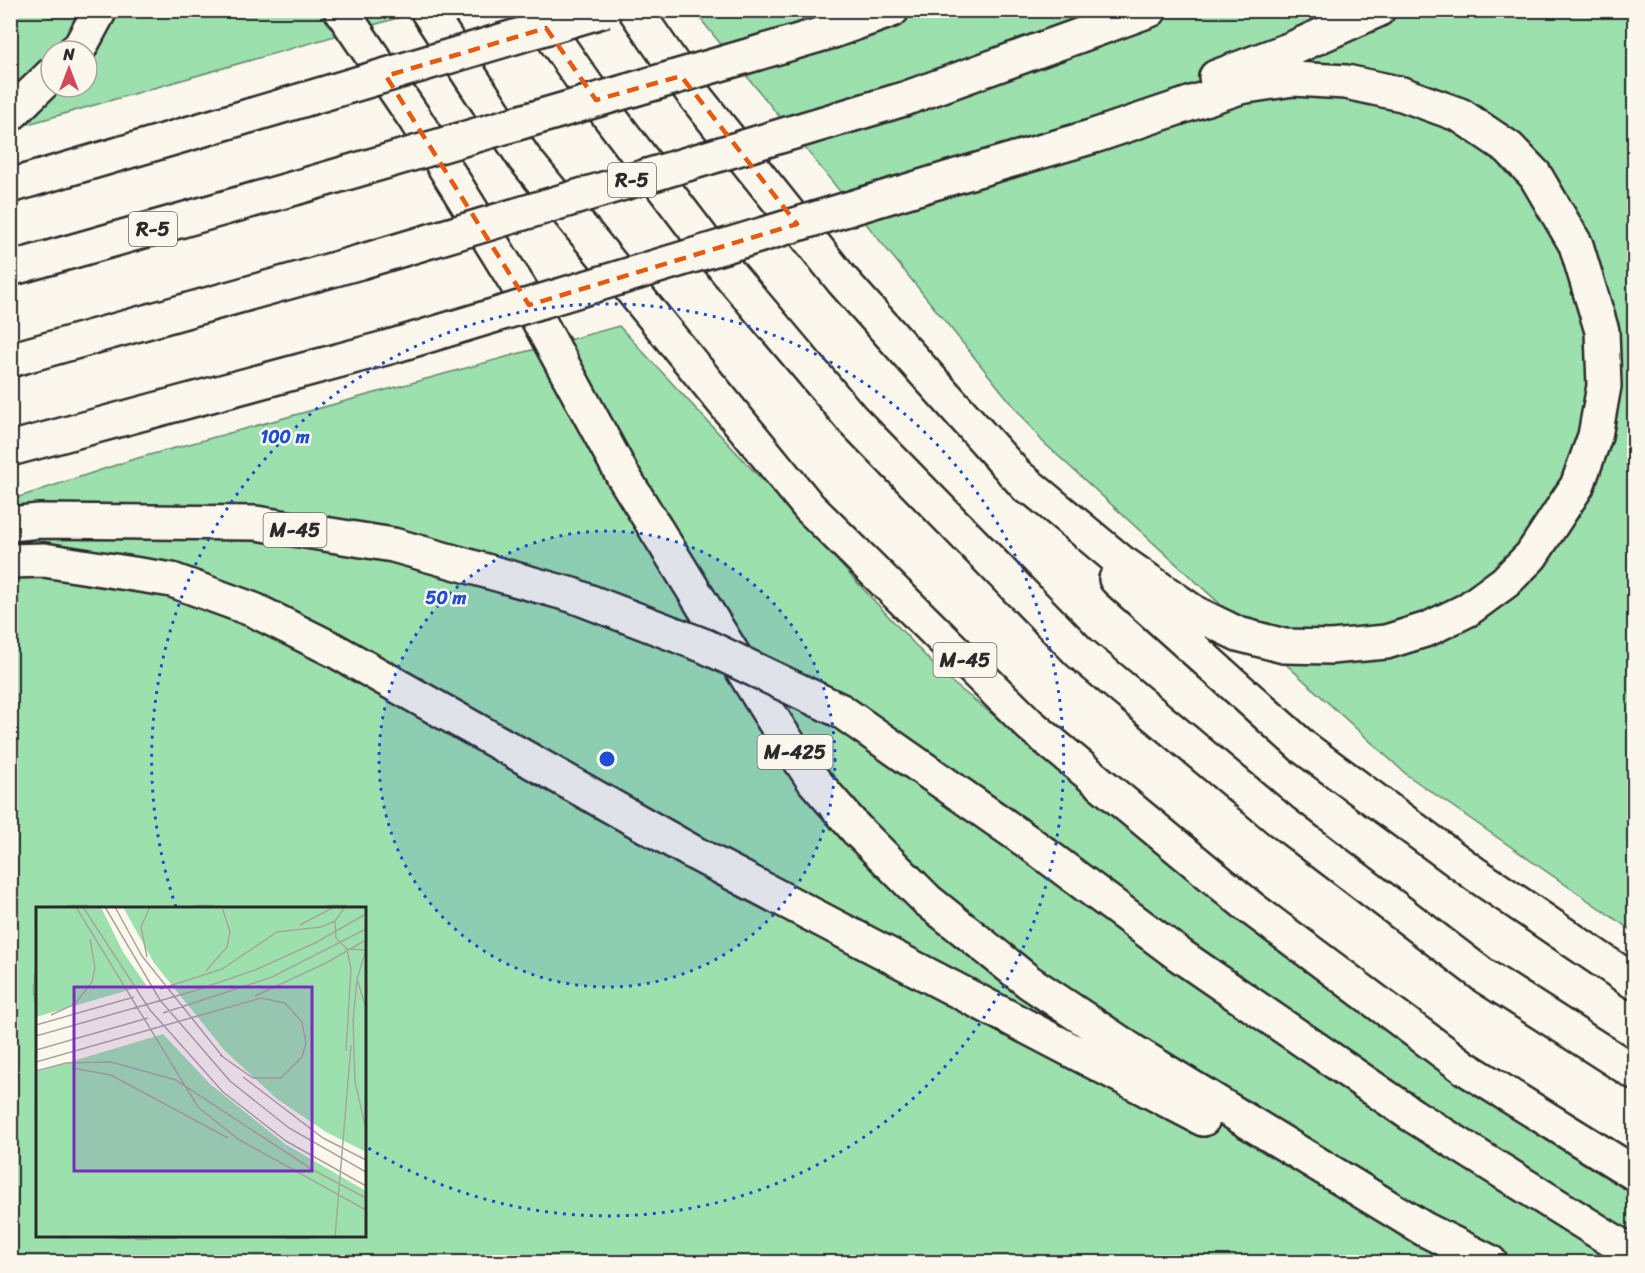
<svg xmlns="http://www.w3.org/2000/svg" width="1645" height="1273" font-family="Sriracha,sans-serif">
  <rect width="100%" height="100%" fill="#fbf7ec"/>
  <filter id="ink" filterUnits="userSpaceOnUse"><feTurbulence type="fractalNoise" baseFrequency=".0167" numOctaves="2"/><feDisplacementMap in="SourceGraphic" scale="12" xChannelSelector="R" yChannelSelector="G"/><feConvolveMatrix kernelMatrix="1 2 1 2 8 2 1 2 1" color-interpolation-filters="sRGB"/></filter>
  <g filter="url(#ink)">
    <path fill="#9ce1ad" stroke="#64866c" stroke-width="1.5" fill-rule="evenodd" d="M11,11H422L11,129ZM51,51H87V87H51Z
      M694,11H1634V932L1407,775L1042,441Z
      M619,326L944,676L1461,1087L1634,1195V1262H11L10,500L131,460ZM38,908H364V1236H38Z"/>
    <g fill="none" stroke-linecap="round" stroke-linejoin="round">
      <g stroke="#2b2b2b" stroke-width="38">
        <path id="highway" d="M341,10L415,119L533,310L622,474L779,729L814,781L856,829L927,900L1029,982L1134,1052L1424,1229L1490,1262
          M427,10L524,158L809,507L1030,725L1251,908L1465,1068L1634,1173
          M534,10L593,95L727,271L851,418L1079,652L1281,821L1484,976L1634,1072
          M635,10L694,95L842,280L1028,488
          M833,31L892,10
          M75,51L80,47L100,10
          M1216,77L1291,49L1378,10
          M904,99L1150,10
          M10,115L51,75
          M957,176L1094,136L1240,87L1293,79L1346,82L1402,94L1460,115L1509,148L1535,175L1576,245L1602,331L1604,386L1595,436L1577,486L1531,556L1505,582L1467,610L1428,629L1386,642L1331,647L1284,646L1238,634L1195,613L1120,561L1013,472
          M10,186L252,115
          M10,269L295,188
          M10,360L360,262
          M10,449L393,346
          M10,524L40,521L256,523L393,545L572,595
          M10,561L44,560L172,580L254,610L334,650L696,854L1203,1119
          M1116,579L1303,747L1475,874L1634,982
          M841,711L1031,844L1181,956L1412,1115L1634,1254"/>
      </g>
      <use href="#highway" stroke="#fbf7ec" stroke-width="33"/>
      <g stroke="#2b2b2b" stroke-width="38" stroke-linecap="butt">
        <path id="highway-bridge" d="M252,115L605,10
          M295,188L833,31
          M360,262L904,99
          M393,346L957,176
          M572,595L705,646L841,711"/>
      </g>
      <use href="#highway-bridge" stroke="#fbf7ec" stroke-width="33"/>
    </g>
  </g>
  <path fill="none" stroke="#e8590c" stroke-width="4.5" stroke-dasharray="12 8" stroke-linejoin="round" d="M546,28L596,100L681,76L797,224L529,305L386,76Z"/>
  <circle cx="607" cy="759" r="228" fill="#1d4ed8" fill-opacity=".12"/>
  <g fill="none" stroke="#1d4ed8" stroke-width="3" stroke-dasharray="3 6">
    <circle cx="607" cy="759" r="228"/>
    <path d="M176 907A456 456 0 1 1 365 1146"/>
  </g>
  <g text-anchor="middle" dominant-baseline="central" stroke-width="5" stroke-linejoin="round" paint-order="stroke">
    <g fill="#fbf7ec" stroke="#696865" stroke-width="1.5">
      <rect x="608" y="163" width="48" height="34" rx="4.5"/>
      <rect x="129" y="212" width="48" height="34" rx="4.5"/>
      <rect x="263.5" y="513" width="63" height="34" rx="4.5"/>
      <rect x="933.5" y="643" width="63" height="34" rx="4.5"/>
      <rect x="757.5" y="735" width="75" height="34" rx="4.5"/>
    </g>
    <g font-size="20" font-weight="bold" fill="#2b2b2b">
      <text x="632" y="180">R-5</text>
      <text x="153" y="229">R-5</text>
      <text x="295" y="530">M-45</text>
      <text x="965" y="660">M-45</text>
      <text x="795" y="752">M-425</text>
    </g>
  </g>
  <g transform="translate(36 907)">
    <rect width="330" height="330" fill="#fbf7ec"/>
    <path d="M0,0H65L87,45L110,78L0,110ZM87,0H330V245L290,225L241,192L189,144L118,56ZM127,127L174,177L249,237L330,284V330H0V165Z" fill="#9ce1ad"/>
    <path fill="none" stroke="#a8a59f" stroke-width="1.5" d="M40,0L162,200L202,232L330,303M47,0L114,103L187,185L250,234L330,279M69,0L124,93L194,174L253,221L330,265M79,0L106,49L187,150M309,0L299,14L300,31L311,42L330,43M264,18L298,0M111,50L105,20L114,0M170,64L191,40L194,25L186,0M321,72L330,101M124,82L186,62L241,25L285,20L299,14M219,89L290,56L330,33M127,106L236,70L330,22M15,108L39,97L56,75L59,61L54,32M317,112L319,175L330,222M317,115L321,72L330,43M0,118L98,90M0,129L158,84L219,63L279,36L330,7M0,143L112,111M310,144L315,62L311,42M0,155L225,91L249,96L266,115L270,136L266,150L245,171H217L184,148M36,161L75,168L192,231M0,164L30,156L75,155L140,173L277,263L330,291M207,170L287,231L330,253M299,330L315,138"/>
    <path fill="#7b2cbf" fill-opacity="0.15" stroke="#7b2cbf" stroke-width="3" d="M38,80H276V264H38Z"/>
    <rect width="330" height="330" fill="none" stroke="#2b2b2b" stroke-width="3"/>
  </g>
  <circle cx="607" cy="759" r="9" fill="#1d4ed8" stroke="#fbf7ec" stroke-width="3"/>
  <g font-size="18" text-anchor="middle" font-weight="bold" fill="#1d4ed8" stroke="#fbf7ec" stroke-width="5" stroke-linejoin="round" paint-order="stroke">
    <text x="285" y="443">100 m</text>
    <text x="446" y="604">50 m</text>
  </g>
  <rect width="1645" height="1273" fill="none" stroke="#fbf7ec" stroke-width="36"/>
  <rect x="18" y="18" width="1609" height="1237" fill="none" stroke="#2b2b2b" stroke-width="2" filter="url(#ink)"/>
  <g transform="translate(69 69)"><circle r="28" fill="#fbf7ec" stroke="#a8a59f" stroke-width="1.5"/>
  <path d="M0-4.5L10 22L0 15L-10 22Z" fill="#d1495b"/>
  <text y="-9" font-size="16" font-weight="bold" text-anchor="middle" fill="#2b2b2b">N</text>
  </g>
</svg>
